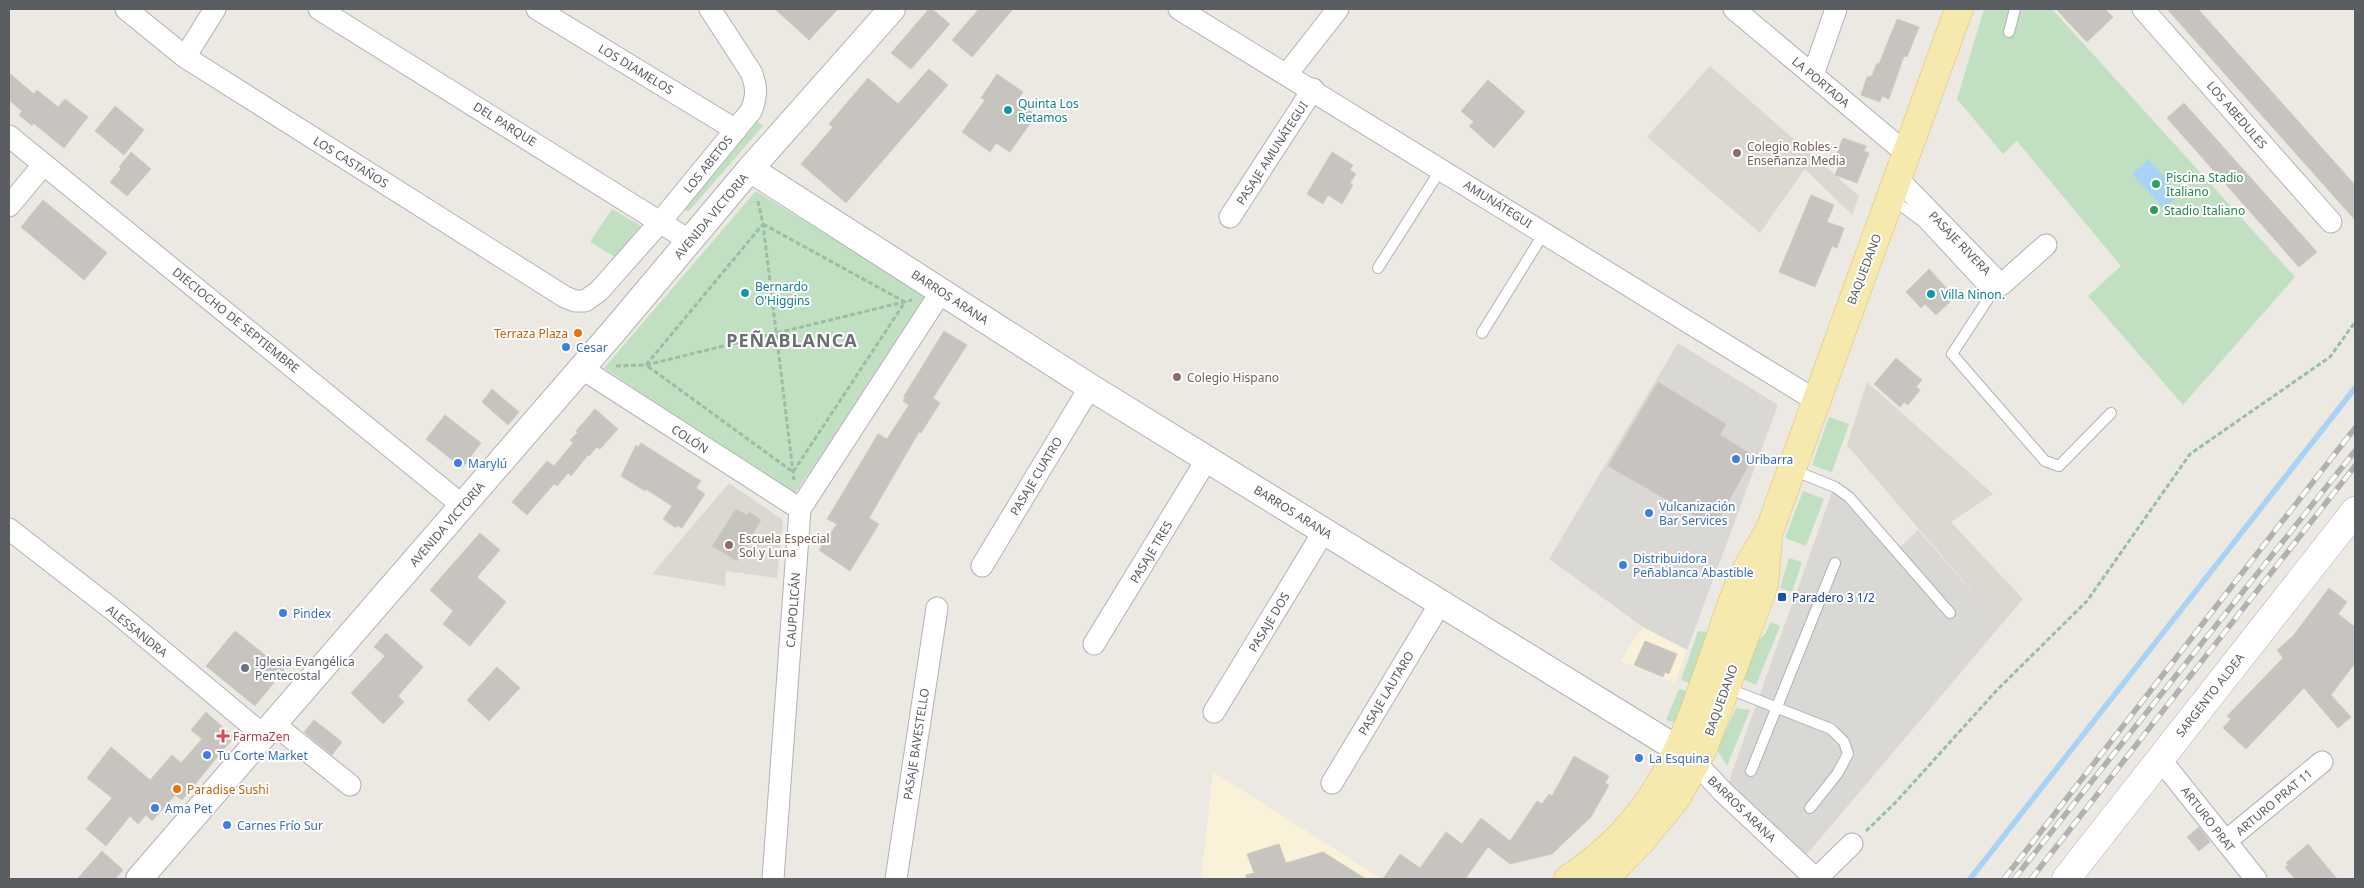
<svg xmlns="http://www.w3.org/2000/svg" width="2364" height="888" font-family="'Noto Sans',sans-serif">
  <rect width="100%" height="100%" fill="#ebe9e2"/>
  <path fill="#f9f2d9" d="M1643,627L1687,650L1675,683L1620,661Z
    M1213,772L1382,879H1201Z"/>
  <path fill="#dad8d4" d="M1678,343L1778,405L1687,650L1643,627L1549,559Z
    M1835,484L1897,550L1918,530L2001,625L1802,860L1729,790V781Z"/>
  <path fill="#dbd8d0" d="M1710,66L1859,196L1852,215L1805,169L1760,233L1647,137Z
    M1867,382L1993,494L1951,522L2023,599L2001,625L1847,445Z
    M729,483L783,520L777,578L726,571L725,586L652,574Z"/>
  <path fill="#c1e0c1" d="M1984,9H2052L2295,277L2183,405L2088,296L2121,266L2017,141L2003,154L1957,99Z
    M756,120L763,126L689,211L681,210Z
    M756,191L929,298L794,495L604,368Z
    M612,209L641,226L615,257L590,242Z
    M1829,417L1849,424L1832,472L1812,465Z
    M1803,491L1824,499L1806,546L1785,538Z
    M1789,558L1802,562L1792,592L1780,588Z
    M1771,622L1780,626L1756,685L1740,678L1754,644L1765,634Z
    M1698,631L1714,632L1695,685L1681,680Z
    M1679,689L1693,693L1680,724L1666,720Z
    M1736,708L1750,710L1727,766L1717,750Z"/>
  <path fill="#a9d3f5" d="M2149,159L2180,194L2164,209L2132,174Z"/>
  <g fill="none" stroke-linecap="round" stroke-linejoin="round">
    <path stroke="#a9d3f5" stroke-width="5.5" d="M1970,879L2355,388"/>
  </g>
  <path fill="#c7c4bf" stroke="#cfcbc1" d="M775,9H838L809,40Z
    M929,9H932L950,24L911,69L891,53Z
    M979,9H1013L972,57L952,40Z
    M2056,9H2105L2113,17L2087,42Z
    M2167,9H2198L2282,103L2355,185V220Z
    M1897,19L1919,27L1907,57L1904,56L1889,99L1882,96L1880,102L1861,95L1867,77L1872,76L1877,63L1879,64Z
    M929,69L948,85L846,203L801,164L833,127L829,124L868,78L898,104Z
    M9,73L34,94L37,90L58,107L65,99L88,117L64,148L33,123L32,126L19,115L22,111L9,100Z
    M997,74L1023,92L1016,102L1036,115L1010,152L996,143L990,152L962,132L985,100L981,98Z
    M1488,80L1525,112L1494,148L1469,126L1474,122L1461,111Z
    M2184,103L2317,252L2299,267L2167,118Z
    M115,106L144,130L124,155L95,131Z
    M1843,138L1866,146L1864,151L1869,153L1857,183L1835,175L1842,158L1836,156Z
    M131,152L151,169L127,196L110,182L121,169L119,167Z
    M1332,152L1353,165L1350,170L1356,174L1350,183L1353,185L1342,204L1328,195L1323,204L1307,194Z
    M1811,195L1834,205L1827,222L1844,228L1837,248L1832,246L1815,287L1779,272Z
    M43,200L107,253L84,280L21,227Z
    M1929,269L1955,297L1936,315L1925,304L1921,308L1906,292Z
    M944,331L967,345L933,398L940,403L921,433L919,432L869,518L879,524L850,571L819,550L837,524L827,519L878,434L887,439L909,405L903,401L905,397L904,396Z
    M1896,358L1922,380L1916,387L1920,390L1908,405L1904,402L1900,407L1874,384Z
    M1658,382L1726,424L1720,435L1754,456L1714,527L1608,466Z
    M492,389L519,412L508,425L482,402Z
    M595,409L618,429L600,449L597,447L589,456L588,455L571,476L568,473L557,486L554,484L527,515L512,502L547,461L554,466L573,443L570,440L578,432L576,431Z
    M445,415L481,443L462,468L426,439Z
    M641,443L701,481L696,488L705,494L682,528L677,525L676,528L663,519L672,506L646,489L645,491L621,476L636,445L638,447Z
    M736,509L747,515L749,512L761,520L737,561L712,546Z
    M480,533L500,550L477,577L506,602L470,646L443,624L453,611L430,590Z
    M2329,588L2347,602L2338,614L2355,627V663L2331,695L2351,717L2338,728L2304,688L2246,749L2223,728L2231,719L2227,716L2283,658L2277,650L2293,636Z
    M235,631L284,670L255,706L206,666Z
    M386,633L423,667L398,696L404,702L383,724L351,693L385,656L374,647Z
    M1645,641L1677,654L1669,674L1665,672L1663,677L1634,665Z
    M497,667L520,688L489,721L467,700Z
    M206,712L234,737L182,800L175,795L152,821L146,815L138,824L130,816L106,846L86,829L112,798L87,778L111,747L150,780L172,755L181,763L202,739L191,730Z
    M314,720L342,742L332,755L304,732Z
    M1574,756L1609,776L1605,783L1609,785L1591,817L1552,854L1510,864L1488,847L1465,879H1383L1400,854L1420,868L1446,832L1462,844L1481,818L1510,841L1537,801L1542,804L1549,794L1552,796Z
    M2199,827L2210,842L2199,851L2187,837Z
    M1279,844L1286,863L1323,852L1366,879H1246V875L1254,873L1247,854Z
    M2308,844L2337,879H2295L2285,867L2288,865L2286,863Z
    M102,851L123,870L115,879H77Z"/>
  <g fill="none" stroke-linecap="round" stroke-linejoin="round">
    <g stroke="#afb2b6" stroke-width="12">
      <path id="service" d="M2009,32L2015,9
        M1892,199L1923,222L1987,291L1988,299L1952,354L2045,461L2059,466L2111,413
        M1378,268L1441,169
        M1482,333L1544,233
        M1793,470L1835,487L1849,497L1950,613
        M1727,688L1831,729L1844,742L1848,754L1837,774L1810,808
        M1751,771L1835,563"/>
    </g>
    <g stroke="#afb2b6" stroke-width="23">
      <path id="minor" d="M126,9L185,57L565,297L575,301H585L599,291L661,221L751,111C757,97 757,86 751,72L710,9
        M319,9L690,241
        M537,9L736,130
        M1179,9L1815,400
        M1734,9L1907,154
        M2143,9L2331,222
        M185,57L215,9
        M1287,74L1338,9
        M1813,75L1836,9
        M9,136L463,506
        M1898,179L2001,285L2046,245
        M9,206L44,164
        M1230,217L1313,89
        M581,368L800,509
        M9,529L117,613L263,735
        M982,566L1090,387
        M1094,644L1207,459
        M1214,712L1324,531
        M274,724L350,785
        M2160,759L2256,879
        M1696,763L1723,792L1816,879
        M1332,783L1441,602
        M2226,841L2322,762
        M773,879L800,509L941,292
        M896,879L937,608
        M1816,879L1852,844"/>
    </g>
    <g stroke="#afb2b6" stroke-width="28">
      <path id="tertiary" d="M750,169L1090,387L1679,750L1696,763
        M139,879L613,332L750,169L892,9"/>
    </g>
    <g stroke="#afb1b6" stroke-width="29">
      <path id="secondary" d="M2066,879L2355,511"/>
    </g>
    <g stroke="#e0be66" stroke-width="29">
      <path id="primary" d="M1568,879C1660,819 1684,742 1718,644C1725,624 1731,602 1740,583C1748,564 1760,547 1770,529L1959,9
        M1601,879L1614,869L1643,839L1677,797L1703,749L1764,585L1768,541"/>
    </g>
    <path stroke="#9abea4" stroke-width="3" stroke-dasharray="5 2.5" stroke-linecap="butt" d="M758,201L763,224L794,480
      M763,224L905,302L793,472L646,365Z
      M616,366L646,365L912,300
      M1866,831L1896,802L1997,690L2087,601L2190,454L2330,357L2355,322"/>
    <use href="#service" stroke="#fff" stroke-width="10"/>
    <use href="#minor" stroke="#fff" stroke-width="21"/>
    <use href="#tertiary" stroke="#fff" stroke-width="26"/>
    <use href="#secondary" stroke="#fff" stroke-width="28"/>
    <use href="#primary" stroke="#f5e9ad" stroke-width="28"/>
    <g stroke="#b0b1b1" stroke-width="5.5">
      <path id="rail" d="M2004,879L2355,428
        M2014,879L2355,451
        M2031,879L2355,466"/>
    </g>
    <use href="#rail" stroke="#fff" stroke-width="4" stroke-dasharray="11" stroke-linecap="butt"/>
  </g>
  <g fill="#0f9aa8" stroke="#fff" stroke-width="2">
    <circle cx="1008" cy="110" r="5"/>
    <circle cx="745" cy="293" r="5"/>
    <circle cx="1931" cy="294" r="5"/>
  </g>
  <g fill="#8d6e63" stroke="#fff" stroke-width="2">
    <circle cx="1737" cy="153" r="5"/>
    <circle cx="1177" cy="377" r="5"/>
    <circle cx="729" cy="545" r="5"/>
  </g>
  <g fill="#2e9e5b" stroke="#fff" stroke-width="2">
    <circle cx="2156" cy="184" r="5"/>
    <circle cx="2154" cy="210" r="5"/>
  </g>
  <g fill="#e8710a" stroke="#fff" stroke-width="2">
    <circle cx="578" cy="333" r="5"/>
    <circle cx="177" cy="789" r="5"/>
  </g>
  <g fill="#3f7fe0" stroke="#fff" stroke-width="2">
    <circle cx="566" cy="347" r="5"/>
    <circle cx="1736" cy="459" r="5"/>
    <circle cx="458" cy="463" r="5"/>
    <circle cx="1649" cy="513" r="5"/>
    <circle cx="1623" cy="565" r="5"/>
    <circle cx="283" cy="613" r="5"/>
    <circle cx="207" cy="755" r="5"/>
    <circle cx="1639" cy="758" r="5"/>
    <circle cx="155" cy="808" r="5"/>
    <circle cx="227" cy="825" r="5"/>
  </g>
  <rect fill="#1a4fb4" stroke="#fff" stroke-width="2" x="1777" y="592" width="10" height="10" rx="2.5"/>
  <circle fill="#6b7280" stroke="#fff" stroke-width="2" cx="245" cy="668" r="5"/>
  <path fill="#e0444e" stroke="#fff" stroke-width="2" d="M220.5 728.5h5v5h5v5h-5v5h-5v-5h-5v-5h5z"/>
  <g text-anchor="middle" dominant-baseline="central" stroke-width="4" stroke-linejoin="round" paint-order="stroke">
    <g font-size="12" fill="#5a5d61" stroke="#fff">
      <text transform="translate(636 69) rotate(31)">LOS DIAMELOS</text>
      <text transform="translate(1821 82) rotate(40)">LA PORTADA</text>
      <text transform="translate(2237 115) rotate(49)">LOS ABEDULES</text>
      <text transform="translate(505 124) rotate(32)">DEL PARQUE</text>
      <text transform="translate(1272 153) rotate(-57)">PASAJE AMUNÁTEGUI</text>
      <text transform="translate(351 162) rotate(32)">LOS CASTAÑOS</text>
      <text transform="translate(708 164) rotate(-51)">LOS ABETOS</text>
      <text transform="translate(1498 204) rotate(32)">AMUNÁTEGUI</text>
      <text transform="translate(711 216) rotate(-50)">AVENIDA VICTORIA</text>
      <text transform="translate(1960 243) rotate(46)">PASAJE RIVERA</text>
      <text transform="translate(1864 269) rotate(-69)">BAQUEDANO</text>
      <text transform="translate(950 297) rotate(33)">BARROS ARANA</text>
      <text transform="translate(236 320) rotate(39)">DIECIOCHO DE SEPTIEMBRE</text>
      <text transform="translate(690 439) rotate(33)">COLÓN</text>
      <text transform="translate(1036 476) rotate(-59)">PASAJE CUATRO</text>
      <text transform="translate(1293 512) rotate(32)">BARROS ARANA</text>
      <text transform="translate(447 524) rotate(-49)">AVENIDA VICTORIA</text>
      <text transform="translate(1151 552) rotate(-59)">PASAJE TRES</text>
      <text transform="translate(793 610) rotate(-86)">CAUPOLICÁN</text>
      <text transform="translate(1269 622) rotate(-59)">PASAJE DOS</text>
      <text transform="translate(137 631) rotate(39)">ALESSANDRA</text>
      <text transform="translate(1386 693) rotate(-59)">PASAJE LAUTARO</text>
      <text transform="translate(2210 695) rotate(-52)">SARGENTO ALDEA</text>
      <text transform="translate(1721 700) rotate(-70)">BAQUEDANO</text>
      <text transform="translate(916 744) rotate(-81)">PASAJE BAVESTELLO</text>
      <text transform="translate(2274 802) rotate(-40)">ARTURO PRAT 11</text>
      <text transform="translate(1742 809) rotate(44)">BARROS ARANA</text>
      <text transform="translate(2208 819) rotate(52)">ARTURO PRAT</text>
    </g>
    <g font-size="12" fill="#0d838f" stroke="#fff" text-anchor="start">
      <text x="1018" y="103">Quinta Los<tspan x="1018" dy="14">Retamos</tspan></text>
      <text x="755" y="286">Bernardo<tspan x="755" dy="14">O'Higgins</tspan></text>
      <text x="1941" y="294">Villa Ninon.</text>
    </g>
    <g font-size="12" fill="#785e54" stroke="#fff" text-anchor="start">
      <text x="1747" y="146">Colegio Robles -<tspan x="1747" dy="14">Enseñanza Media</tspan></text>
      <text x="1187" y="377">Colegio Hispano</text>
      <text x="739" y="538">Escuela Especial<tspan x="739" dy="14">Sol y Luna</tspan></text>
    </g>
    <g font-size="12" fill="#27864d" stroke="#fff" text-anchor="start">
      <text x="2166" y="177">Piscina Stadio<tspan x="2166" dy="14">Italiano</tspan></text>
      <text x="2164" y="210">Stadio Italiano</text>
    </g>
    <g font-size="12" fill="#c56008" stroke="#fff" text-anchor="end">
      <text x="568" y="333">Terraza Plaza</text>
      <text x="187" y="789" text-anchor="start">Paradise Sushi</text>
    </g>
    <g font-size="12" fill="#366cbe" stroke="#fff" text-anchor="start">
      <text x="576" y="347">Cesar</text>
      <text x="1746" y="459">Uribarra</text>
      <text x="468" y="463">Marylú</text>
      <text x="1659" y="506">Vulcanización<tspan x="1659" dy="14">Bar Services</tspan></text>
      <text x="1633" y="558">Distribuidora<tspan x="1633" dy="14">Peñablanca Abastible</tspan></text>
      <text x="293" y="613">Pindex</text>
      <text x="217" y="755">Tu Corte Market</text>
      <text x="1649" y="758">La Esquina</text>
      <text x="165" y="808">Ama Pet</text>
      <text x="237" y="825">Carnes Frío Sur</text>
    </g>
    <g font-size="12" fill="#164399" stroke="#fff" text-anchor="start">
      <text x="1792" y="597">Paradero 3 1/2</text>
    </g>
    <g font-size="12" fill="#5b616d" stroke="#fff" text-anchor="start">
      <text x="255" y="661">Iglesia Evangélica<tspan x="255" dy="14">Pentecostal</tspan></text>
    </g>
    <g font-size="12" fill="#be3a42" stroke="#fff" text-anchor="start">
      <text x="233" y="736">FarmaZen</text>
    </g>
    <g font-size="18" font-weight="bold" letter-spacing="1" fill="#6b6f73" stroke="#fff">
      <text x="792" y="340">PEÑABLANCA</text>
    </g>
  </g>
  <rect width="2364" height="888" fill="none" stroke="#5a5d61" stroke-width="20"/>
</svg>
